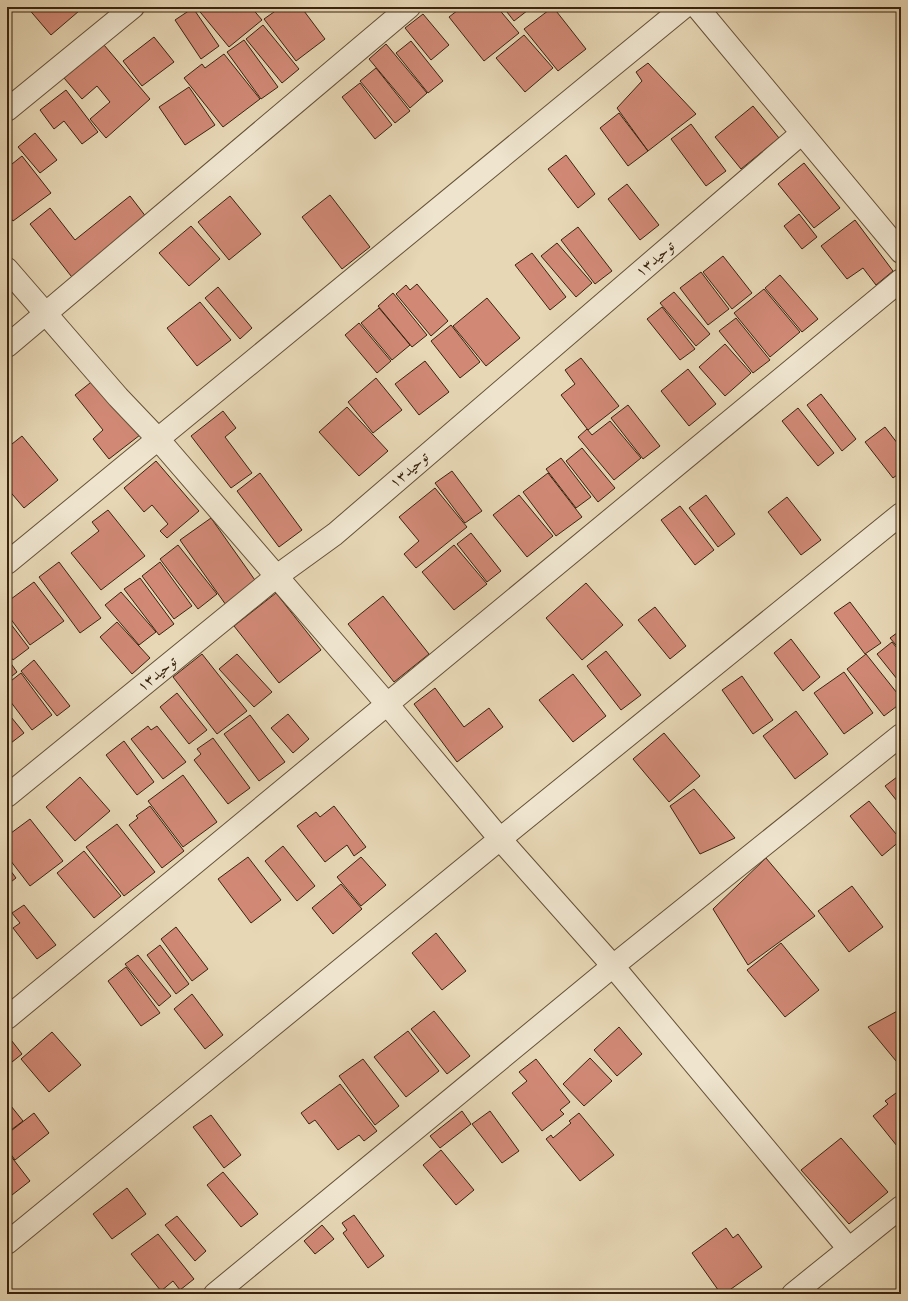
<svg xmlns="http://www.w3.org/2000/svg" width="908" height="1301" font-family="'Libre Bodoni',Amiri,serif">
  <rect width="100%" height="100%" fill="#e7d7b5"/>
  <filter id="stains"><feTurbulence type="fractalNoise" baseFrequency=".005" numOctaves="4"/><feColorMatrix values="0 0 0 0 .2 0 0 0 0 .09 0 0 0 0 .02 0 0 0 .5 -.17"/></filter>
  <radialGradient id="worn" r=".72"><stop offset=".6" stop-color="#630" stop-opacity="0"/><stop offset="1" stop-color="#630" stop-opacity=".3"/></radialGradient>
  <path fill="#d18976" stroke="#3a240f" d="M27,7H76L79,11L51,35Z
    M196,7H251L262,20L229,47Z
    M281,7H301L325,39L296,61L264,19Z
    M462,7H497L519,33L484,61L449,17Z
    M503,7H532L514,21Z
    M553,7L586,49L558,71L524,29Z
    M193,8L219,46L201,59L175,20Z
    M423,14L449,45L431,60L405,28Z
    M263,25L299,69L282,83L246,39Z
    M524,35L553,68L525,92L496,58Z
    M154,37L174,62L142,86L123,61Z
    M244,40L278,87L261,99L227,52Z
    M411,41L443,81L428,93L396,53Z
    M386,44L427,93L410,108L369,59Z
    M104,45L150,99L106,138L90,119L110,102L97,86L82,99L64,78Z
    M224,54L260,99L223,127L184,78L202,64L205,68Z
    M648,63L696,114L648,151L617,108L642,81L636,72Z
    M376,68L410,111L395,123L360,81Z
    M360,83L392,125L375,139L342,97Z
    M189,87L215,125L185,145L159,107Z
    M66,90L98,132L82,144L64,121L54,129L40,110Z
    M753,106L779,138L741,169L715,137Z
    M619,113L648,151L628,166L600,128Z
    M691,124L726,171L706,186L671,139Z
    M35,133L57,160L40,173L18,147Z
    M566,155L595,194L578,208L548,169Z
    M22,156L51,193L13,221L7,213V168Z
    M804,163L840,208L814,228L778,184Z
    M627,184L659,225L640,240L608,199Z
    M330,195L370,247L342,269L302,217Z
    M130,196L150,222L75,281L30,224L50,208L75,240Z
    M230,196L261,234L229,260L198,222Z
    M799,214L817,237L802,249L784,226Z
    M855,220L893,271L876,285L863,268L847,279L821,246Z
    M191,226L220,259L189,286L159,253Z
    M578,227L612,271L595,284L561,240Z
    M557,243L592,283L576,297L541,256Z
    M532,253L566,297L550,310L515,265Z
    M723,256L752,293L732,309L703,272Z
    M701,272L729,309L708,325L680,288Z
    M780,275L818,319L802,332L765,288Z
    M417,284L448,321L431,336L396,294L406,285L410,290Z
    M218,287L252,328L240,339L205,298Z
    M764,289L800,332L770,357L734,313Z
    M674,292L710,334L696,346L660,303Z
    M393,293L427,335L412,347L378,306Z
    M487,298L520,338L486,366L453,326Z
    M200,302L231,340L197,366L167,328Z
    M662,307L695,349L680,360L647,319Z
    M379,308L410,345L392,360L361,323Z
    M736,318L770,360L753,373L719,331Z
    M359,323L391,361L377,373L345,335Z
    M451,325L480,362L460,378L431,341Z
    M725,344L751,373L725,396L699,367Z
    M581,358L619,406L588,430L561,395L575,384L565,370Z
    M425,361L449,392L419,415L395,384Z
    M688,369L716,404L689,426L661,391Z
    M376,378L402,410L373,433L348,402Z
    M95,379L140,435L109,459L93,439L103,430L75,395Z
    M821,394L856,439L842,451L807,405Z
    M628,405L660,446L643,459L611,418Z
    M347,407L388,451L359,476L319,432Z
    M798,408L834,453L818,466L782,421Z
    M223,411L236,428L225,437L252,473L231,488L191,436Z
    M610,421L641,458L614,480L578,437L587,429L592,435Z
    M885,427L901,448V472L893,478L865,442Z
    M22,436L58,480L24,508L7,488V448Z
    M582,448L615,488L598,502L566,461Z
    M561,458L591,497L576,508L546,469Z
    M156,461L199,511L167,538L160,531L168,524L152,505L144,512L124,488Z
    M452,471L482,511L465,523L435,483Z
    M260,473L302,530L279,547L237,491Z
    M548,473L582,517L556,536L523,492Z
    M435,488L467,527L416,568L404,554L419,541L399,517Z
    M519,495L553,536L527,557L493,515Z
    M706,495L735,534L718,547L689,508Z
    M787,497L821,540L801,555L768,512Z
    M680,506L714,550L695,565L661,520Z
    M108,510L145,556L101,590L71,553L99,531L92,522Z
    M211,518L257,583L226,605L180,540Z
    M471,533L501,571L487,582L457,544Z
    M178,545L217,594L198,609L160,559Z
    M454,545L487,584L454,610L422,572Z
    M59,562L101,618L80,633L39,577Z
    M160,562L192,606L174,619L142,576Z
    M140,578L174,624L159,635L124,589Z
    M34,582L64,621L30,645L7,614V602Z
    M586,583L623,625L582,660L546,618Z
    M121,592L156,632L139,645L105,605Z
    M276,593L321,650L279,683L234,626Z
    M383,596L429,654L394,682L348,624Z
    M850,602L881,643L865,654L834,613Z
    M655,607L686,646L670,659L638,620Z
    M7,619L29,648L13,660L7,652Z
    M117,622L150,658L132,674L100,637Z
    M901,630V651L890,638Z
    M791,639L820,677L803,691L774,653Z
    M892,642L901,653V684L877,654Z
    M606,651L641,695L621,710L587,666Z
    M202,654L247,711L217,734L173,677Z
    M237,654L272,692L254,707L219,669Z
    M866,654L901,698V703L884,716L847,669Z
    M7,658L17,672L7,680Z
    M34,660L70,706L57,716L21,671Z
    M844,672L873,713L844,734L814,693Z
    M21,673L52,715L32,730L7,697V684Z
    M573,674L606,716L573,742L539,700Z
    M742,676L773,720L753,734L722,690Z
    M435,688L464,727L489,708L503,727L457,762L414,704Z
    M177,693L207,730L189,744L160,707Z
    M796,711L828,754L795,779L763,736Z
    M7,712L24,733L7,746Z
    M288,714L309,739L293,753L271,728Z
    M250,715L285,762L259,781L224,734Z
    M148,726L151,730L157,726L186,762L163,779L131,739Z
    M664,733L700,776L669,802L633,759Z
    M213,738L250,788L228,804L194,760L201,754L197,749Z
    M124,741L154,782L137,795L106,755Z
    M901,774V806L885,786Z
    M183,775L217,822L183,847L148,801Z
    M80,777L110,811L75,841L46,807Z
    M694,789L735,838L700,854L670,806Z
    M869,801L901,840L882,856L850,816Z
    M150,806L184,851L162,868L129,825L138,818L136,816Z
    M334,806L366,847L354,856L347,845L325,862L297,826L316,812L320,817Z
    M30,819L63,861L30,886L7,856V836Z
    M117,824L155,872L124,896L86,847Z
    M283,846L315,886L297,901L265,861Z
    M84,851L121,896L94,918L57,873Z
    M248,857L281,900L251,923L218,879Z
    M361,857L386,885L361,906L337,877Z
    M766,858L815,916L748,965L713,909Z
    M7,866L16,878L7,885Z
    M341,884L362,909L333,934L312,908Z
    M852,886L883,927L849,952L818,911Z
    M24,905L56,945L37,959L13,928L20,923L12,913Z
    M176,927L208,969L192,981L161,939Z
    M436,933L466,971L442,990L412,953Z
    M781,943L819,990L785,1017L747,970Z
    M160,945L189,984L176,994L147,955Z
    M138,955L171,996L159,1006L125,964Z
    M126,967L160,1013L141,1026L108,981Z
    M192,994L223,1035L205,1049L174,1009Z
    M901,1009V1067L868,1027Z
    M434,1011L470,1056L447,1074L411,1029Z
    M619,1027L642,1054L617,1076L594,1050Z
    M408,1031L439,1071L406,1097L374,1057Z
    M52,1032L81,1065L49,1092L21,1059Z
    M8,1036L22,1054L7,1066V1037Z
    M590,1058L612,1081L584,1106L563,1084Z
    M363,1059L399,1106L375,1125L339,1076Z
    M536,1059L570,1102L560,1110L564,1114L542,1131L512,1093L527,1081L519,1072Z
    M340,1084L377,1131L364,1141L359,1135L338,1150L315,1120L309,1124L301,1113Z
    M896,1093L898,1096L901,1094V1151L873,1116L888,1104L885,1101Z
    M7,1101L23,1121L7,1133Z
    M462,1111L471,1124L440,1148L430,1136Z
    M490,1111L519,1151L502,1163L472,1124Z
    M34,1113L49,1133L15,1160L7,1149V1134Z
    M579,1113L614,1155L580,1181L546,1139L551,1135L553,1138L571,1123L569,1121Z
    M211,1115L241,1155L224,1168L193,1127Z
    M841,1138L888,1192L849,1224L801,1170Z
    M441,1150L474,1190L456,1205L423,1165Z
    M7,1151L30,1181L12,1195L7,1188Z
    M223,1172L258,1214L241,1227L207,1185Z
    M127,1188L146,1214L112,1239L93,1214Z
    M354,1215L384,1256L368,1268L343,1233L347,1230L342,1223Z
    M177,1216L206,1251L195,1261L165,1225Z
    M322,1225L334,1239L315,1254L304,1241Z
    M726,1228L733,1238L738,1234L762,1267L724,1294H721L692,1253Z
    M158,1234L194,1279L180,1290L173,1281L161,1291L131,1254Z"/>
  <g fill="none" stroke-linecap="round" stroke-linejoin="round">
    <g stroke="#655138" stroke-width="24">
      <path id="minor" d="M697,7L901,252
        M7,110L133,7
        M7,269L118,397L158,439L387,704L500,839L613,966L849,1249
        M7,346L409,7
        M7,563L684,7
        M7,796L277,576L335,534L802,133
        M7,1018L901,280
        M7,1243L500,839L901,514
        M215,1294L613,966L901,735
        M793,1294L901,1207"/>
    </g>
    <use href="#minor" stroke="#efe5cf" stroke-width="22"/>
  </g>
  <g text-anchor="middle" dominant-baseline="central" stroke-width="4" stroke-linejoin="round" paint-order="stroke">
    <g font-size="15" fill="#3a240f" stroke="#efe5cf">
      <text transform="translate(655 259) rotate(-41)">توحید۱۳</text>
      <text transform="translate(409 470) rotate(-41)">توحید۱۳</text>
      <text transform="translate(157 674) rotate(-39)">توحید۱۳</text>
    </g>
  </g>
  <rect width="908" height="1301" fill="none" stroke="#e7d7b5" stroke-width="24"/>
  <rect x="8" y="8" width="892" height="1285" fill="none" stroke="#3a240f" stroke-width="2"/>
  <rect x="12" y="12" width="884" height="1277" fill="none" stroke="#3a240f"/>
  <rect width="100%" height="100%" filter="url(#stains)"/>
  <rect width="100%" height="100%" fill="url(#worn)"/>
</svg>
